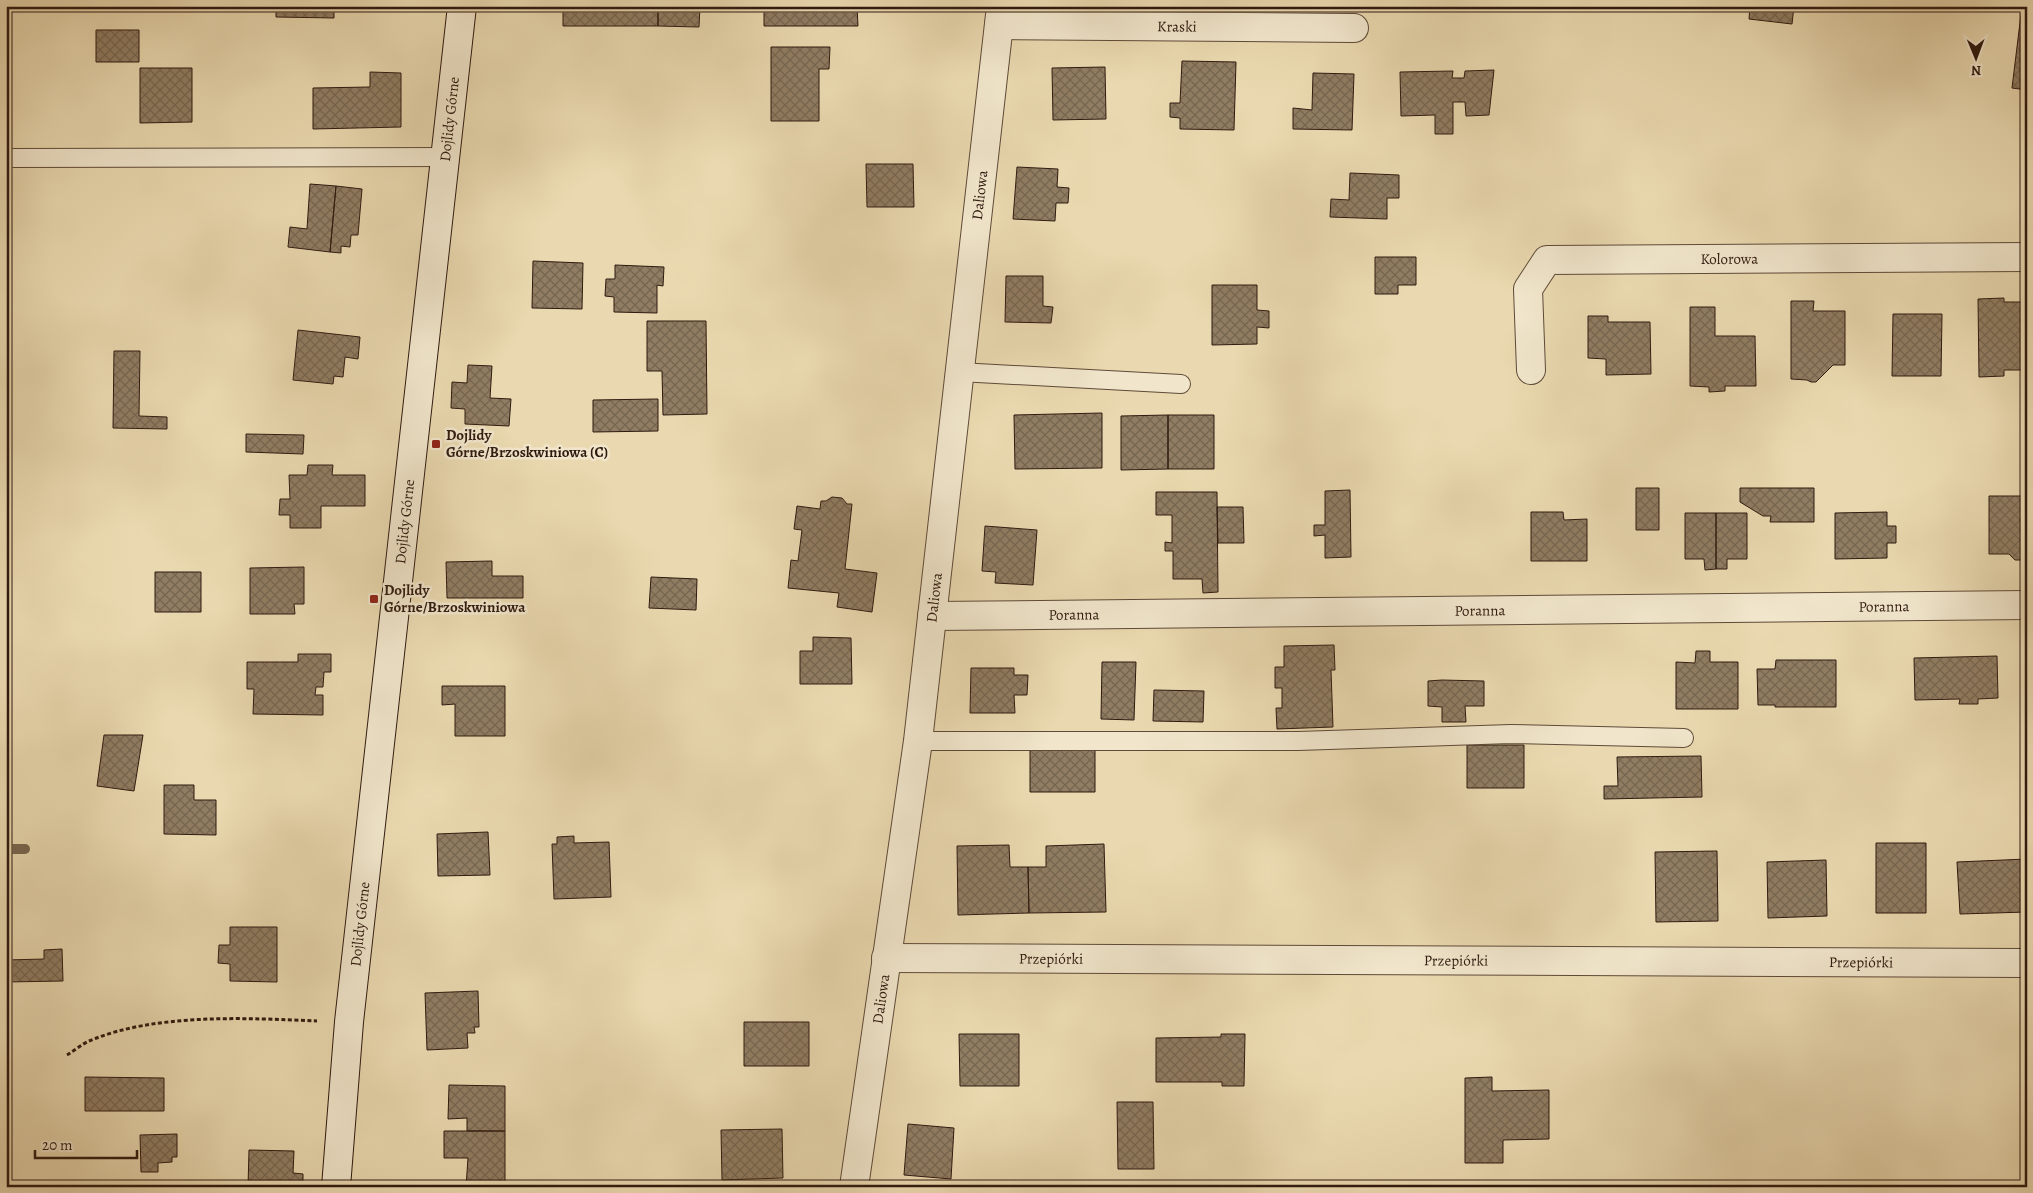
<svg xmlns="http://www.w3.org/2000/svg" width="2033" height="1193" font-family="Alegreya,serif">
  <defs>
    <pattern id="building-cross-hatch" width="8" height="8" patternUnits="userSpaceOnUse" patternTransform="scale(1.25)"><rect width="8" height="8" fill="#907d63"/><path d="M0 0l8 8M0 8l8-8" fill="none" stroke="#766650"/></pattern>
  </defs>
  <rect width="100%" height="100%" fill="#ead9b0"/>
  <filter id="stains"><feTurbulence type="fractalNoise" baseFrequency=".004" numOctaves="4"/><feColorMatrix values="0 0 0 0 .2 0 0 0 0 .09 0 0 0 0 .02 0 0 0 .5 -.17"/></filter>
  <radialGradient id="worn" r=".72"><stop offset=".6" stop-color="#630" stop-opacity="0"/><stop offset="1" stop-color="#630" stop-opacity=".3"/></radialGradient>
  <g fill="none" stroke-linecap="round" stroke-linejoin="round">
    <path stroke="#796650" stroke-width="10" d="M6,849H25"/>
  </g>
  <path fill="url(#building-cross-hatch)" stroke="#2f1a10" d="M276,6H334V18L276,17Z
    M563,6H658V26H563Z
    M658,6H700L699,27L658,26Z
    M764,6H857L858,26H764Z
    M1405,6H1467V9L1406,11Z
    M1750,6H1794L1792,24L1749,19Z
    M2022,6H2027V90L2012,88Z
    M96,30H139V62H96Z
    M771,47H830L829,69H819V121H771Z
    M1182,61L1236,62L1234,130L1180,129V118L1170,117V103H1180Z
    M1105,67L1106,119L1053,120L1052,68Z
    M140,68H192V122L140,123Z
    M1494,70L1489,115L1466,116L1465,102H1453V134H1435V115L1401,116L1400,72L1453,71L1452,78H1464L1465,71Z
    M370,72L401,73V127L313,129V88L370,87Z
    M1313,73L1354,74L1352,130L1293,129V108L1312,110Z
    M866,164H913L914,207H867Z
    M1017,167L1058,169L1057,187L1069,188L1068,203H1056L1055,221L1013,219Z
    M1350,173L1399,175V198H1387V219L1330,217L1331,199L1349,200Z
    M310,184L336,186L330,252L288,247L290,227L307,229Z
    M336,186L362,189L358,235H351L350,247L341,246V253L330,252Z
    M1375,257H1416V285H1398V294H1375Z
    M533,261L583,263L582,309L532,308Z
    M615,265L664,267L663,286L657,285V313L614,312V297L605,296L606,279H615Z
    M1006,276H1043V306L1053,307L1051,323L1005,322Z
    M1212,285H1257V310L1269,311V328L1257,327V344L1212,345Z
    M2004,298V302H2027V370H2004V376L1979,377L1978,299Z
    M1791,301H1814L1813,311H1845V365H1833L1816,382H1811L1807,380L1791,379Z
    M1690,307H1715V336H1755L1756,386H1725V391L1709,392V387L1690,386Z
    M1893,314H1942L1941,376H1892Z
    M1588,316H1608V322H1650L1651,374L1606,375V359L1588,358Z
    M647,321H706L707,414L663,415L662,371H647Z
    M298,330L360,337L358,359L345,357L343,377L334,376L333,384L293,380Z
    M114,351H140L139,416L167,417V429L113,428Z
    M468,365L492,366L490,398L511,399L509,426L465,424V409L451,408L452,382L467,383Z
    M658,399V431L593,432V400Z
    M1102,413V468L1015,469L1014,415Z
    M1168,415H1214V469H1168Z
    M1168,415V469L1121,470V416Z
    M246,434L304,435L303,454L246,452Z
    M308,465H333L332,475H365V506H321V528H290V515H279L280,499H290L289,475H307Z
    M1636,488H1659V530H1636Z
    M1740,488H1814V522H1770L1771,516H1763L1740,502Z
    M1350,490L1351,557L1325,558V535L1314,536V525H1325V491Z
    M1156,492H1217L1218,592L1203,593L1202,579H1173V551H1165V542L1172,543V515H1156Z
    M1989,496H2027V560H2015L2009,554H1989Z
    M832,497L842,498L847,504H852L845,569L877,573L872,612L837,607L839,593L788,588L791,560L798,561L802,530L794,529L797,506L820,509L821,501H826Z
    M1217,507H1243L1244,543H1218Z
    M1531,512H1563L1564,520L1587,519V561H1531Z
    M1887,512V526H1896V543H1887V558L1835,559V513Z
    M1685,513H1716V569L1705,570L1704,559H1685Z
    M1716,513H1747V559H1727V569H1716Z
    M985,526L1037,530L1033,585L995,583L996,572L982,571Z
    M492,561V576H523V598H447L446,562Z
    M304,567V604H294L295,614H250V568Z
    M155,572H201V612H155Z
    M651,577L697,579L696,610L649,608Z
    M813,637L851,638L852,684H800V651H813Z
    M1334,645L1335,670H1331L1333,727L1277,729L1276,708H1282V688H1275V667H1284V646Z
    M1696,651H1710V662H1738V709H1676V662L1695,663Z
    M298,654H331V672H324L323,687H316L315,695H323V715L253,714L254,689H247V662H298Z
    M1997,656L1998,698L1978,699V704H1959L1960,699L1915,700L1914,658Z
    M1776,660H1836V707H1775V705H1758L1757,669H1775Z
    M1102,662H1136L1134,720L1101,719Z
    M971,668H1014V675H1028L1027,695H1014L1015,713H970Z
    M1442,680L1484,681V706H1465L1466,722H1442V707L1428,706V681Z
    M442,686H505V736H455V704L442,705Z
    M1154,690L1204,691L1203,722L1153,721Z
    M104,735H143L134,791L97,786Z
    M1467,745H1524V788H1467Z
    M1030,748H1095V792H1030Z
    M1701,756L1702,797L1604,799V786H1618L1617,757Z
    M164,785H194V800H216V835L164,834Z
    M488,832L490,875L438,876L437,834Z
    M574,836V843L609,842L611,897L554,899L552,844H557V837Z
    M1876,843H1926V913H1876Z
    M1104,844L1106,912L1029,913L1028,867H1046V846Z
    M1009,845L1010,867H1028L1029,913L958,915L957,846Z
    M1717,851L1718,921L1656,922L1655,852Z
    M2027,859V912L1960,914L1957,862Z
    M1826,860L1827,916L1768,918L1767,862Z
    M230,927H277V982L230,981V964L218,963L219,945H230Z
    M62,949L63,981L6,982V960L44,959V950Z
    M478,991L479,1027H474L475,1033H467L468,1048L427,1050L425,993Z
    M744,1022H809V1066H744Z
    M6,1033H11V1111H6Z
    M959,1034H1019V1086H960Z
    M1221,1034H1245L1244,1086H1222V1082H1156V1038L1221,1037Z
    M85,1077L164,1078V1111H85Z
    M1492,1077V1091L1549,1090V1139L1503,1140V1163H1465V1078Z
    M449,1085L505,1086V1131H467V1118L448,1119Z
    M1117,1102H1153L1154,1169H1118Z
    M908,1124L954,1128L951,1179L904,1175Z
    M782,1129L783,1178L722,1180L721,1130Z
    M444,1131H505V1187H466L468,1158H444Z
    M177,1134V1157H172V1162L158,1163V1172H141L140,1135Z
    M249,1150L294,1151L293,1173L303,1174V1187H248Z"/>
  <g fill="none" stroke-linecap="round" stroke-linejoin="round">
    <g stroke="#5e4a38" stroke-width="20">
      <path id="lane" d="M6,158L445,157
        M959,372L1181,384
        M918,741H1298L1511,734L1684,738"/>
    </g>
    <g stroke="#5e4a38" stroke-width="30">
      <g id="street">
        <path id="s1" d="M999,25L1354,28"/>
        <path id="s2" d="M1531,370L1528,289L1547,260L2027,257"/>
        <path id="s3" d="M932,616L2027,605"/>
        <path id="s4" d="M886,958L2027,963"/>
        <path id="s5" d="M854,1187L918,741L1001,6"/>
      </g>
    </g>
    <g stroke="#2f1a10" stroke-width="30">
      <g id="secondary">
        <path id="s6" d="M336,1187L349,1022L462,6"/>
      </g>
    </g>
    <path stroke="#2f1a10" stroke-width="3" stroke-dasharray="4 2.5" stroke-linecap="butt" d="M67,1055C74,1051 82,1044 89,1041C155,1013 246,1018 317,1021"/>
    <use href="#lane" stroke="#f1e6cc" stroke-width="18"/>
    <use href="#street" stroke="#f1e6cc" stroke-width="28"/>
    <use href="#secondary" stroke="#f1e6cc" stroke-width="28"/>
  </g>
  <g fill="#8f2418" stroke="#f1e6cc" stroke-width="2">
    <rect x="431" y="439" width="10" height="10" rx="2.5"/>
    <rect x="369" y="594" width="10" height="10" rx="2.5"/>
  </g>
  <g text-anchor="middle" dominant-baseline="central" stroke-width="5" stroke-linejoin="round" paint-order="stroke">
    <g font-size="15" fill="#2f1a10" stroke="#f1e6cc">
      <text stroke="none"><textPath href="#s1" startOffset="178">Kraski</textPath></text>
      <text stroke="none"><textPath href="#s6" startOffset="1074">Dojlidy Górne</textPath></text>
      <text stroke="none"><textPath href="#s5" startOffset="1000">Daliowa</textPath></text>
      <text stroke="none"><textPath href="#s2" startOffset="298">Kolorowa</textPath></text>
      <text stroke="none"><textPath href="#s6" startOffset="669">Dojlidy Górne</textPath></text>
      <text stroke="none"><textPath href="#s5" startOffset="595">Daliowa</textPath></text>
      <text stroke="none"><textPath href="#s3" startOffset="952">Poranna</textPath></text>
      <text stroke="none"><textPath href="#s3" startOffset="548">Poranna</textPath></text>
      <text stroke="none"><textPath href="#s3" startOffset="142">Poranna</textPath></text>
      <text stroke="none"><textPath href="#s6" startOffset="264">Dojlidy Górne</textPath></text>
      <text stroke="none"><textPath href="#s4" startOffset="165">Przepiórki</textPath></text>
      <text stroke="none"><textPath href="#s4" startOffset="570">Przepiórki</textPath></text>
      <text stroke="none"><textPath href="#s4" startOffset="975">Przepiórki</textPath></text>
      <text stroke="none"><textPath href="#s5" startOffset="190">Daliowa</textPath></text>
    </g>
    <g font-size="15" font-weight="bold" fill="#2f1a10" stroke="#f1e6cc" text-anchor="start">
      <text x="446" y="435">Dojlidy<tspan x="446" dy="17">Górne/Brzoskwiniowa (C)</tspan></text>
      <text x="384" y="590">Dojlidy<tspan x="384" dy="17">Górne/Brzoskwiniowa</tspan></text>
    </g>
  </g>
  <rect width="2033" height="1193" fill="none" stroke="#ead9b0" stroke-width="25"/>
  <rect x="8" y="8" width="2018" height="1178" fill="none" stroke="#2f1a10" stroke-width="2.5"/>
  <rect x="12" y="12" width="2008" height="1168" fill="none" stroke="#2f1a10"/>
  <g transform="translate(1976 58) rotate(179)" stroke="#f1e6cc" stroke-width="4" paint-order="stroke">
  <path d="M0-4L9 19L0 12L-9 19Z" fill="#2f1a10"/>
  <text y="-8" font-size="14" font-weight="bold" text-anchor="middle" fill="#2f1a10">N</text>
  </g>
  <path d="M35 1150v8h102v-8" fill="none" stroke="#2f1a10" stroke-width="2.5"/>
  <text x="42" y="1150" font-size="15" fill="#2f1a10" stroke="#f1e6cc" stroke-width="4" paint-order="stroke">20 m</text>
  <rect width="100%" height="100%" filter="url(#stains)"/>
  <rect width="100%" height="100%" fill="url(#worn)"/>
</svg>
